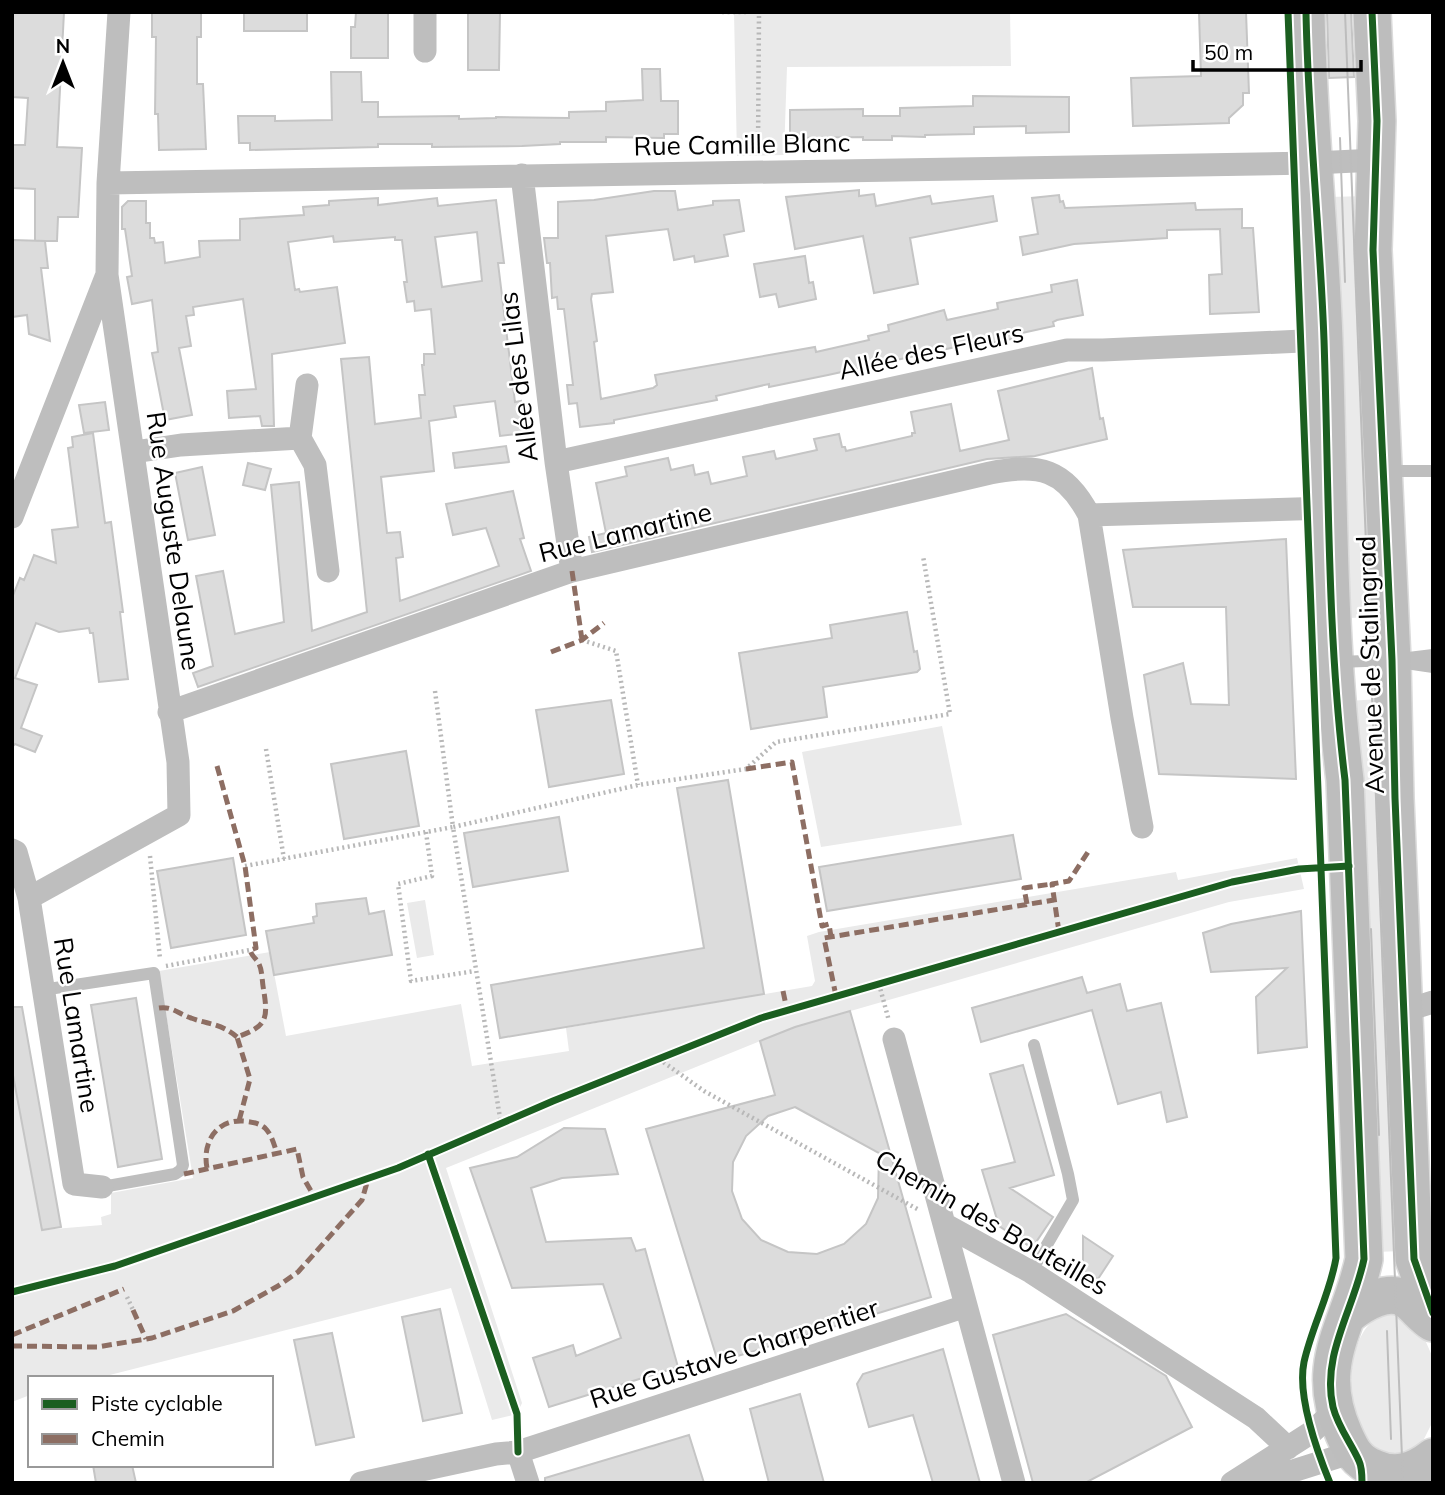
<svg xmlns="http://www.w3.org/2000/svg" width="1445" height="1495" font-family="Mulish,sans-serif">
  <rect width="100%" height="100%" fill="#fff"/>
  <path fill="#eaeaea" d="M734,12H1010L1011,66L787,67L784,155L737,156Z
    M1366,196L1377,617L1349,618L1329,197Z
    M1381,699L1403,1251L1375,1252L1347,701Z
    M942,726L962,825L821,847L802,752Z
    M1297,858L1304,889L1229,902L795,1027L446,1168L522,1403L517,1414L492,1420L451,1288L98,1378H30V1395L12,1402V1069L42,1230L102,1225L101,1217L111,1214V1193L193,1178L159,971L270,952L286,1036L461,1004L472,1066L569,1051L566,1028L812,986L815,981L807,936L819,932L1176,872L1178,880Z
    M425,900L434,955L417,958L407,903Z
    M1394,1313L1422,1333L1433,1358V1421L1421,1445L1405,1457C1397,1456 1385,1457 1379,1453C1344,1431 1342,1344 1374,1320C1381,1315 1387,1314 1394,1313Z"/>
  <path fill="#dcdcdc" stroke="#c5c5c5" stroke-width="2" fill-rule="evenodd" d="M12,12H64L57,147L82,148L78,217H58L57,241H35V189L12,188V145H25L28,98L12,97Z
    M152,12H201V37H197V84H203L206,149L159,150L158,114H155L156,37H152Z
    M244,12H307V31H244Z
    M356,12H388V58H351V27H355Z
    M468,12H500L499,70H468Z
    M1199,12H1246L1249,93H1243V105L1229,118V123L1133,126L1131,78L1201,76Z
    M1327,12H1351L1354,77L1329,78Z
    M642,69H660L661,101H678V134H664V138L606,137V142H560V144L522,146L432,147V144H378V147L250,150V143H239L238,116H275V121L332,120L331,72H361L362,102H378V117L459,116V119L496,118V117L569,118V112L606,111V102L643,100Z
    M973,96L1069,97V132L1026,133V126L974,127V134L925,135V137L892,136V140H863V137L790,138V110L863,109V116H900V108L973,106Z
    M859,190V196L874,194L876,206L930,196L932,204L993,196L997,221L910,238L918,284L874,293L863,236L795,249L786,197Z
    M654,191H675L678,210L713,205V201L739,200L744,231L724,235L728,256L695,262L694,256L674,260L668,229L606,236L613,292L592,294L591,299L597,341L594,342L601,399L653,388L657,385L655,375L815,347L816,352L869,340L868,336L889,331L888,325L944,310L947,320L998,309L997,303L1052,292L1051,285L1077,280L1083,315L1057,320L1053,322L1054,326L1022,333L1023,336L1003,341L984,344L983,341L828,375L769,387V384L716,396L717,400L614,420V423L580,427L577,403L569,404L567,385H573L564,309H558L557,297L552,298L550,263H547L544,238H558V202L594,200Z
    M1059,195L1060,202L1063,201L1065,208L1195,203L1196,210L1242,209V228H1253L1259,312L1210,314L1209,275L1222,274L1220,229L1167,230V238L1074,244L1023,255L1020,237L1038,234L1032,198Z
    M378,198V205L437,198L438,206L496,200L504,263H498L515,402L521,401L523,420V433L500,436L495,401L454,406L456,417L429,421L434,471L381,477L387,533L400,532L403,557L396,558L400,601L499,566L486,528L453,535L446,504L513,491L524,538L520,539L531,571L198,687L193,673L213,666L196,576L223,571L235,634L284,622L271,485L299,482L312,631L367,612L341,359L369,357L375,424L421,418L419,395H425L422,365H424V354H435L431,309L415,311L414,301L407,302L404,282H407L402,240H395V237L334,242L333,236L288,242L295,290L299,289L300,292L337,287L345,343L272,354L274,426H262L260,416L229,418L227,391L256,389L243,299L193,307L194,315L186,316L191,346L179,348L192,415L165,420L152,353L158,352L152,300L132,304L127,277L132,276L125,229H122V207L128,201H146V223H150V238H154L155,243L163,242L165,263L200,257L199,241L240,240V219L304,215L303,207L329,205V201ZM477,232L482,281L442,287L435,237Z
    M12,240L45,241L48,268H41L50,341L29,334L27,315L12,317Z
    M805,256L809,283L813,282L816,299L779,307L776,294L760,297L754,264Z
    M1092,368L1100,419L1103,418L1107,439L1035,456L987,459L592,552L589,537L606,533L596,483L627,476L625,467L668,458L671,470L693,465L695,475L708,472L711,484L747,476L743,457L774,451L776,459L817,450L814,439L839,434L842,447H845L846,451L912,436V433H915L911,412L951,404L960,451L1009,440L998,391Z
    M105,402L109,430L84,433L79,405Z
    M93,433L105,523L111,522L123,612H120L128,679L99,682L93,633H90L89,628L59,632L36,623L15,678L37,685L21,728L42,736L35,752L15,744L12,747V598L20,578L24,580L34,555L56,563L52,530L78,527L68,448L73,447L72,437Z
    M506,446L509,462L455,468L453,453Z
    M248,463L271,469L265,490L243,485Z
    M202,467L215,535L188,540L175,473Z
    M1286,539L1296,779L1159,774L1144,675L1183,663L1191,704L1229,705L1226,607H1133L1123,550Z
    M907,612L914,652L917,651L920,669L917,672L823,687L827,717L751,729L739,653L832,638L830,625Z
    M611,700L624,774L549,787L536,710Z
    M406,751L419,826L344,839L331,764Z
    M728,780L764,994L500,1038L491,985L704,948L677,788Z
    M559,817L568,871L473,887L464,833Z
    M1013,835L1021,879L827,911L819,867Z
    M233,858L246,935L171,948L157,871Z
    M366,898L369,914L384,911L392,955L274,975L266,931L314,923L313,917L317,916L316,904Z
    M1301,911L1307,1047L1258,1053L1256,997L1287,968L1211,972L1203,933L1231,924Z
    M1082,977L1087,993L1120,984L1127,1011L1161,1003L1187,1117L1167,1122L1161,1092L1118,1104L1092,1010L981,1042L972,1008Z
    M136,998L162,1159L118,1167L91,1005Z
    M12,1007H22L61,1227L42,1230L12,1070Z
    M850,1011L931,1297L718,1362L646,1129L775,1095L760,1041L795,1027ZM795,1107L879,1153L878,1198L866,1224L844,1244L817,1254L788,1252L761,1240L742,1219L732,1191L733,1162L746,1136L768,1116Z
    M1023,1065L1054,1175L1010,1188L1053,1217L1032,1248L999,1226L982,1170L1015,1162L990,1074Z
    M564,1128L605,1129L618,1174L562,1178L531,1188L546,1242L631,1238L636,1251L645,1249L678,1367L549,1407L533,1358L573,1345L576,1356L621,1338L603,1284L512,1288L470,1168L517,1157Z
    M1083,1236L1113,1256L1098,1279L1083,1270Z
    M440,1309L462,1413L423,1421L402,1317Z
    M1066,1314L1166,1376L1192,1427L1085,1483H1033L993,1335Z
    M332,1333L354,1437L316,1445L294,1340Z
    M943,1349L980,1483H933L913,1415L869,1427L857,1384L863,1374Z
    M800,1394L824,1483H769L750,1409Z
    M689,1435L704,1483H545V1478Z
    M93,1465H132L136,1483H96Z"/>
  <g fill="none" stroke-linecap="round" stroke-linejoin="round">
    <g stroke="#dbdbdb" stroke-width="40">
      <path id="primary" d="M1306,12C1308,122 1320,231 1324,340C1329,487 1327,634 1345,780L1364,1259C1350,1326 1312,1363 1344,1434C1351,1450 1357,1462 1374,1468C1396,1478 1415,1471 1433,1457
        M1372,12L1377,121L1373,250L1392,660L1395,798L1414,1259L1433,1313
        M1347,1316C1361,1304 1390,1286 1408,1301C1417,1308 1423,1317 1433,1323"/>
    </g>
    <path stroke="#b8b8b8" stroke-width="4.5" stroke-dasharray="2 3.5" stroke-linecap="butt" d="M722,12H746
      M758,150L759,12
      M582,640L616,651L638,785
      M435,691L453,827L638,785L746,769L776,742L950,714L923,556
      M266,749L284,859
      M426,832L432,876L398,884L411,981L475,971
      M150,856L160,959
      M245,866L453,827L501,1124
      M166,966L250,950
      M879,984L889,1021
      M659,1059L704,1091L919,1210
      M127,1297L133,1310"/>
    <path stroke="#bebebe" stroke-width="12" d="M1388,471H1433
      M1338,662L1392,660L1433,655
      M1406,663L1433,667
      M42,990L154,973L183,1165L181,1170L175,1174L102,1187
      M1031,1272L1073,1200L1068,1174L1034,1045"/>
    <path stroke="#bebebe" stroke-width="23" d="M425,12V51
      M522,175L556,462L572,571
      M108,183L1313,163L1377,160
      M307,385L300,438L315,465L328,571
      M134,452L181,445L300,438
      M556,462L1067,350H1103L1324,340
      M1089,515L1329,508
      M12,517L106,277
      M169,712L572,571L990,473C1039,463 1065,469 1089,515L1122,718L1142,827
      M12,850L16,852L29,898L74,1184L102,1187
      M29,898L179,815L178,762L107,275L108,183L119,12
      M1404,1011L1433,1002
      M894,1039L1014,1483
      M944,1224L1031,1272L1256,1418L1288,1448
      M518,1452L966,1306
      M361,1483L496,1454L518,1452L528,1483
      M1232,1483L1312,1432L1334,1411
      M1255,1483L1353,1452"/>
    <use href="#primary" stroke="#bdbdbd" stroke-width="37"/>
    <path stroke="#bdbdbd" stroke-width="2" d="M1345,12L1403,1483
      M1340,138L1345,282
      M1371,929L1379,1135
      M1387,1331L1391,1439"/>
    <path stroke="#8d6e63" stroke-width="5" stroke-dasharray="10 5" stroke-linecap="butt" d="M572,571L582,640
      M551,652L582,640L604,623
      M217,766L245,866L256,948L250,950C252,957 256,958 259,964C262,970 262,979 263,986C268,1017 269,1026 237,1037L250,1079L239,1121
      M746,769L792,762L822,926L829,924L831,937
      M1027,904L1024,888L1052,884
      M1059,932L1052,884L1069,881L1090,849
      M783,991L787,1010
      M836,996L824,938L1054,900
      M159,1008C173,1006 178,1014 191,1018C210,1025 220,1023 237,1037
      M207,1168C202,1143 216,1119 244,1121C252,1122 259,1123 265,1128C272,1135 274,1145 277,1153
      M184,1174L297,1149L303,1177L315,1198
      M133,1310L146,1339
      M12,1335L124,1289
      M12,1346L97,1347L152,1338L233,1311L278,1286L298,1272L362,1200L368,1179"/>
    <g stroke="#fff" stroke-width="11">
      <path id="cycleway" d="M1288,12L1336,1258C1330,1294 1312,1326 1304,1362C1297,1396 1317,1451 1330,1483
        M1306,12C1308,122 1320,231 1324,340C1329,487 1327,634 1345,780L1364,1259C1354,1309 1321,1355 1333,1407C1338,1427 1351,1443 1359,1461C1362,1467 1362,1476 1362,1483
        M1372,12L1377,121L1373,250L1392,660L1395,798L1414,1259L1433,1313
        M428,1154L517,1414L518,1452
        M12,1292L115,1266L398,1168L553,1101L761,1018L1232,882L1299,869L1349,866"/>
    </g>
    <use href="#cycleway" stroke="#1b5e20" stroke-width="7"/>
  </g>
  <g text-anchor="middle" dominant-baseline="central" stroke-width="5" stroke-linejoin="round" paint-order="stroke">
    <g font-size="26" fill="#000" stroke="#fff">
      <text transform="translate(742 144) rotate(-1)">Rue Camille Blanc</text>
      <text transform="translate(931 351) rotate(-12)">Allée des Fleurs</text>
      <text transform="translate(518 377) rotate(-97)">Allée des Lilas</text>
      <text transform="translate(625 532) rotate(-14)">Rue Lamartine</text>
      <text transform="translate(174 541) rotate(82)">Rue Auguste Delaune</text>
      <text transform="translate(1370 665) rotate(-92)">Avenue de Stalingrad</text>
      <text transform="translate(77 1025) rotate(81)">Rue Lamartine</text>
      <text transform="translate(992 1222) rotate(30)">Chemin des Bouteilles</text>
      <text transform="translate(734 1353) rotate(-18)">Rue Gustave Charpentier</text>
    </g>
  </g>
  <rect width="1445" height="1495" fill="none" stroke="#000000" stroke-width="28"/>
  <rect x="28" y="1376" width="245" height="91" fill="#ffffff" stroke="#999999" stroke-width="2"/>
  <rect x="42" y="1399" width="35" height="10" fill="#1b5e20" stroke="#999999" stroke-width="2"/>
  <text x="91" y="1411" font-size="21" fill="#000000">Piste cyclable</text>
  <rect x="42" y="1434" width="35" height="10" fill="#8d6e63" stroke="#999999" stroke-width="2"/>
  <text x="91" y="1446" font-size="21" fill="#000000">Chemin</text>
  <g transform="translate(63 63)" stroke="#ffffff" stroke-width="5" paint-order="stroke">
  <path d="M0-5L12 26L0 18L-12 26Z" fill="#000000"/>
  <text y="-10" font-size="19" font-weight="bold" text-anchor="middle" fill="#000000">N</text>
  </g>
  <path d="M1193 60v10h168v-10" fill="none" stroke="#000000" stroke-width="3.5"/>
  <text x="1204" y="60" font-size="21" fill="#000000" stroke="#ffffff" stroke-width="5" paint-order="stroke">50 m</text>
</svg>
